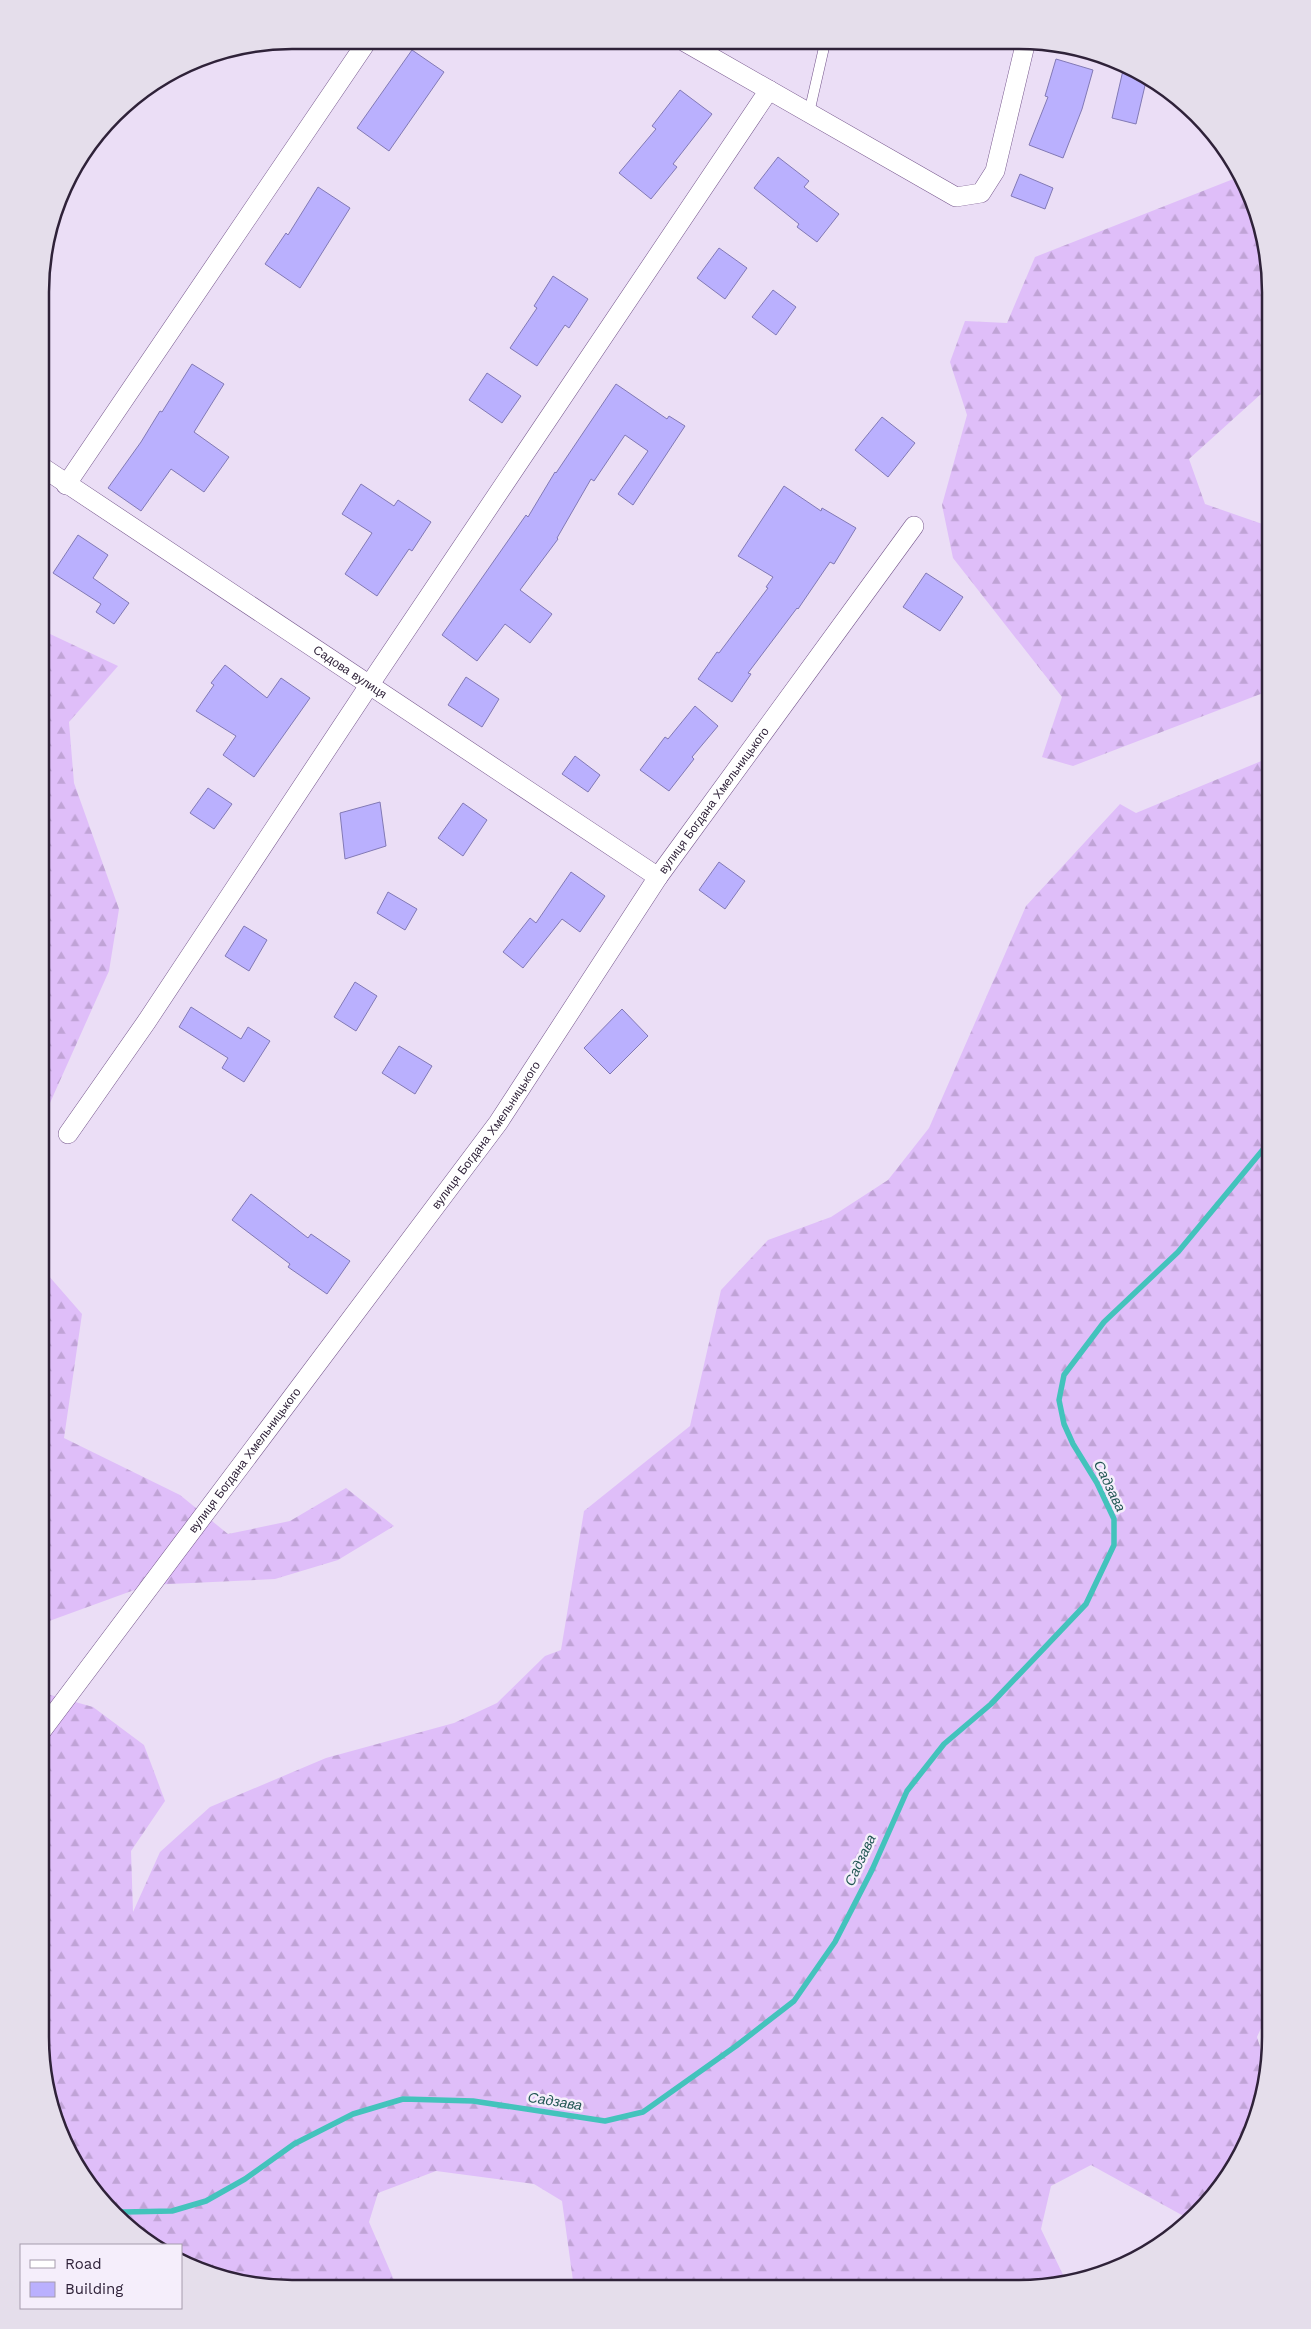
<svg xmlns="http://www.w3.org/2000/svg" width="1311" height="2329" font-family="'Work Sans',sans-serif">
  <defs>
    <pattern id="forest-firs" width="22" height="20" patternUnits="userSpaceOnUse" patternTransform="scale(1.25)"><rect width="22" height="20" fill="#dfbef9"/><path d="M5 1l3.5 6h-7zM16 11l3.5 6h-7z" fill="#c0a3d6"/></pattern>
  </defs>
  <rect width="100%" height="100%" fill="#ebdef6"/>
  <path fill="url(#forest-firs)" d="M1241,176L1258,210L1271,291V385L1189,459L1205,504L1271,527V690L1073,766L1042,757L1062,697L953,558L942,505L967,415L950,362L965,321L1007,323L1035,257Z
    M48,633L118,666L69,722L74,783L119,909L109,971L41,1123L42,635Z
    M1271,757L1270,2008L1257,2037L1267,2069L1252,2134L1219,2191L1189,2219L1091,2165L1051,2186L1041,2229L1066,2281L1020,2289L574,2288L562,2201L534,2184L436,2171L378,2193L369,2222L397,2287C328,2287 243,2297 181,2262V2245H153L138,2237L92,2190L53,2119L40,2038V1692L93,1707L144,1745L165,1801L131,1851L133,1912L160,1852L210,1807L326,1758L454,1723L497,1703L545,1656L561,1650L584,1511L690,1426L721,1290L768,1240L831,1217L888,1180L929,1128L1026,906L1120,804L1136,813Z
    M41,1267L82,1314L64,1438L180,1495L228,1534L290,1521L346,1488L394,1526L338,1560L275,1579L148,1585L41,1624Z"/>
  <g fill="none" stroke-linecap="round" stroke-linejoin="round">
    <path stroke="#43c3bc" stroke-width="5.5" d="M111,2210L124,2212L172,2211L206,2201L245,2179L294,2144L353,2114L403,2099L473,2101L605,2121L643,2112L736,2046L794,2001L835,1942L872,1870L907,1791L944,1744L991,1704L1086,1604L1114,1545V1519L1097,1483L1073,1444L1064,1424L1059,1400L1064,1375L1104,1322L1178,1252L1266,1146L1271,1138"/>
  </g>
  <path fill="#bab0fe" stroke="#8279b5" d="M412,50L444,72L389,151L357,128Z
    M1056,59L1093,70L1082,109L1063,158L1029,145L1048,97L1045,96Z
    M1124,66L1133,68L1147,77L1136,124L1112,118Z
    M680,90L712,114L673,164L677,167L651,199L619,173L656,129L652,126Z
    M778,157L809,181L804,187L839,214L817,242L797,227L799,224L754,188Z
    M1020,174L1053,188L1045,209L1011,196Z
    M318,187L350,208L300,288L265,264L286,233L288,235Z
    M719,248L747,268L725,299L697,278Z
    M553,276L588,299L569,328L565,325L537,366L510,348L537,308L534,306Z
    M773,290L796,307L776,335L752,317Z
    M192,364L224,384L194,432L229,457L204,492L171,469L141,511L108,488L141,442L160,411L162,412Z
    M487,373L521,396L502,423L469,400Z
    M616,384L667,419L669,416L685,426L633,505L618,494L648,451L625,435L594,481L591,479L557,538L558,539L520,590L552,614L530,643L505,624L477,661L442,635L526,515L528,517L555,472L556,473Z
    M882,417L915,443L888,477L855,450Z
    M361,484L394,506L398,500L431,522L412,551L409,549L377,596L345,574L372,533L342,514Z
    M784,486L821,511L822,508L856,528L834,564L830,562L798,609L797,608L748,673L751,674L732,702L698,679L717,652L719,653L768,588L766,587L773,577L738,556Z
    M78,535L108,555L93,578L129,603L114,624L96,612L101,604L53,573Z
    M926,573L963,597L940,631L903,607Z
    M225,665L267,698L281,678L310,698L254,777L223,755L236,736L196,711L214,685L211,683Z
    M466,677L499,699L482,727L448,705Z
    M695,706L718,726L692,757L694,759L669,791L640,770L665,737L668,739Z
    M575,756L600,775L588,792L562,774Z
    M208,788L232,804L214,829L190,813Z
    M380,802L386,846L345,859L340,813Z
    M463,803L487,820L463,856L438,838Z
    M719,862L745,881L725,909L699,890Z
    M571,872L605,896L580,932L562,919L523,968L503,952L530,918L536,923Z
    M388,892L417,909L405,930L377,913Z
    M244,926L267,940L249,971L225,956Z
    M355,982L377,996L356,1031L334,1017Z
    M191,1007L241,1039L248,1027L270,1041L244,1082L222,1068L228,1058L179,1027Z
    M622,1009L648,1036L610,1074L584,1048Z
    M399,1046L432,1066L415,1094L382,1073Z
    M251,1194L308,1238L311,1234L350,1261L327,1294L288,1267L290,1264L232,1220Z"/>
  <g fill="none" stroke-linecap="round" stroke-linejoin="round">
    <g stroke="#75568c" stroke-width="11">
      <path id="lane" d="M809,113L825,43"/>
    </g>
    <g stroke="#75568c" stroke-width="20">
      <g id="street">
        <path d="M685,42L956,197L981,193L995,171L1025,45"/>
        <path id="s1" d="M42,467L658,877"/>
        <path d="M66,485L368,40"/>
        <path d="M68,1134L147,1021L370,684L769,90"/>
        <path id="s2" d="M40,1733L498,1123L658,877L914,526"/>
      </g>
    </g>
    <use href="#lane" stroke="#fff" stroke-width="10"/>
    <use href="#street" stroke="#fff" stroke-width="19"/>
  </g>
  <g text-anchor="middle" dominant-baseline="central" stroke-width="5" stroke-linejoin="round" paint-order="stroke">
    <g font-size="12" fill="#2f2239" stroke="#f5eefb">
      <text stroke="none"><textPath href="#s1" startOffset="370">Садова вулиця</textPath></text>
      <text stroke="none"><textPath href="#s2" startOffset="1151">вулиця Богдана Хмельницького</textPath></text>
      <text stroke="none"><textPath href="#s2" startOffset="746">вулиця Богдана Хмельницького</textPath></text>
      <text stroke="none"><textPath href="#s2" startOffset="341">вулиця Богдана Хмельницького</textPath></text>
    </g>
    <g font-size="14" font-style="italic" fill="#225754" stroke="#f5eefb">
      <text transform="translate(1110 1486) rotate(64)">Садзава</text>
      <text transform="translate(860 1860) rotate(-65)">Садзава</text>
      <text transform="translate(555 2101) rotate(9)">Садзава</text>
    </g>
  </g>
  <path d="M0 0H1311V2329H0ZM292 49H1019A243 243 0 0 1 1262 292V2037A243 243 0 0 1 1019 2280H292A243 243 0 0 1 49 2037V292A243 243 0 0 1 292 49Z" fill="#e5deeb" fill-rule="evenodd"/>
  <path fill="none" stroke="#2f2239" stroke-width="2.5" d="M292 49H1019A243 243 0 0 1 1262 292V2037A243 243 0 0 1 1019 2280H292A243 243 0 0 1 49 2037V292A243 243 0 0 1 292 49Z"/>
  <rect x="20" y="2244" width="162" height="65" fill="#f5eefb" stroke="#a69cad"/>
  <rect x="30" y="2260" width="25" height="8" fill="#ffffff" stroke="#a69cad"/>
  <text x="65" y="2269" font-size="15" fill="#2f2239">Road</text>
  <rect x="30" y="2282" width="25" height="15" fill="#bab0fe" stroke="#a69cad"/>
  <text x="65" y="2294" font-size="15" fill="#2f2239">Building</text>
</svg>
